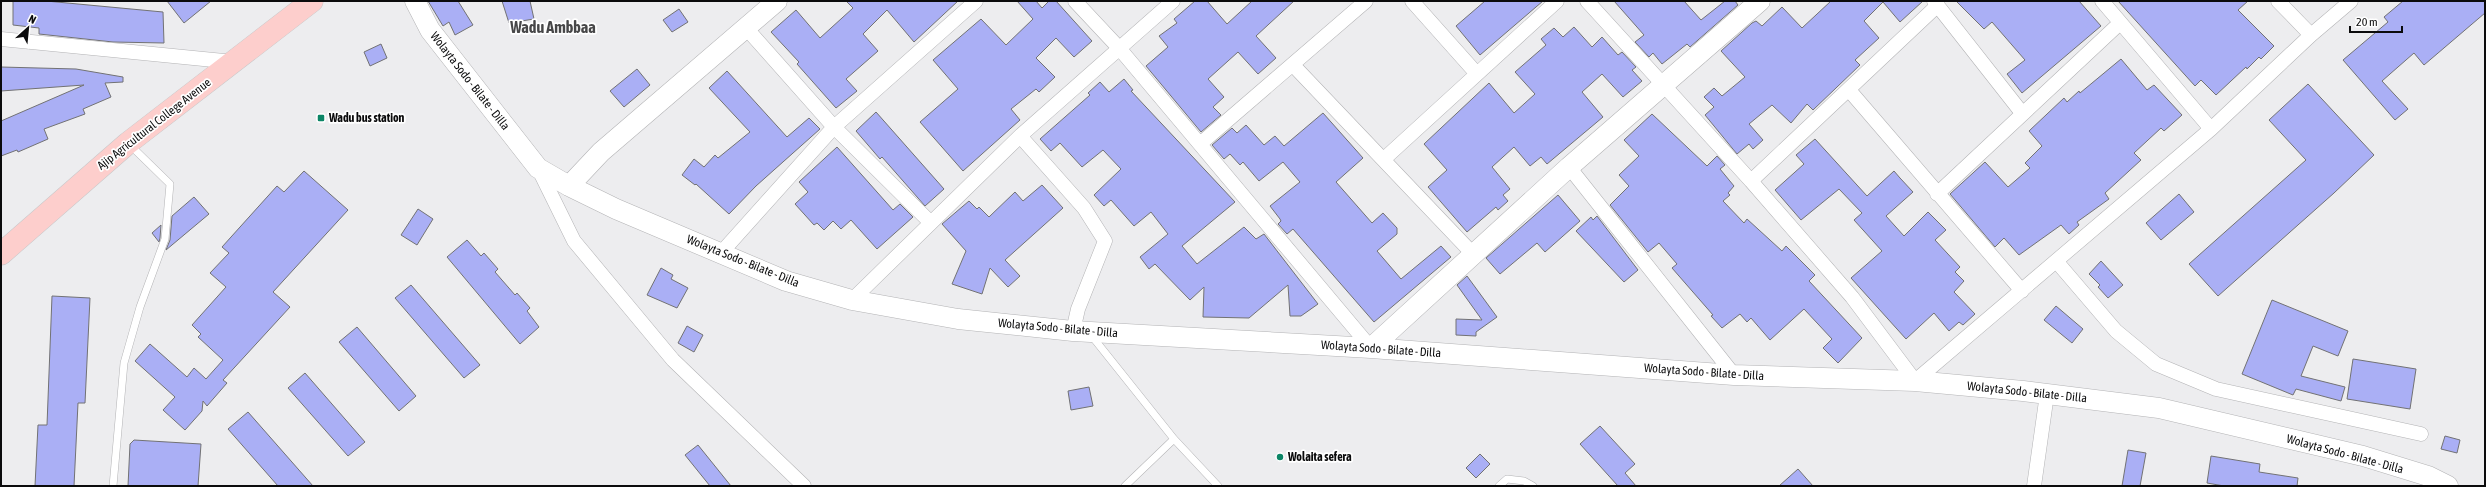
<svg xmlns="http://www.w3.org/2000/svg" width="2486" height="487" font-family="'Asap Condensed',sans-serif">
  <rect width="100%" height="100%" fill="#ededef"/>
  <path fill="#aaaff5" stroke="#727274" d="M13,1H46L163,12L164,43L113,42L39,34V28L13,25Z
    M167,1H211L184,23Z
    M428,1H458L473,25L455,35L449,22L443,26Z
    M502,1H530L534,19L509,23Z
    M846,1H958L914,42L887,10L863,34L878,51L846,79L857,91L836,108L797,64L799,62L771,32L796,10L820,38L853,8Z
    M1017,1H1036L1042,8L1049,1H1056L1092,41L1074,57L1056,38L1036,58L1055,77L1039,92L1036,89L1011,109L1020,120L963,171L920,122L958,89L933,60L981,19L1006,45L1033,19Z
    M1195,1H1207L1227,24L1252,1H1294L1256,36L1276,58L1258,74L1238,52L1208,79L1224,97L1213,107L1221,115L1201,132L1146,66L1168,47L1159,36L1177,23L1174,19Z
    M1485,1H1543L1480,55L1456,26Z
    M1614,1H1684L1701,20L1725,1H1735L1738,5L1690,47L1687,44L1662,64L1653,53L1649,57L1635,42L1644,35Z
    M1831,1H1923L1900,22L1883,2L1864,21L1879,38L1855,60L1860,65L1813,110L1807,104L1791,123L1772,105L1749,124L1763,140L1753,149L1749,144L1737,154L1705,115L1714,107L1704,97L1714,88L1722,96L1745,77L1721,51L1752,23L1756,21L1762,26L1782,7L1802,28Z
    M1956,1H2079L2101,26L2022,93L2007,74L2025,60L1992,22L1984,29Z
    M2118,1H2248L2238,10L2274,46L2261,59L2259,57L2247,69L2246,67L2216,95L2201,80L2195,86Z
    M2403,1H2485V13L2424,65L2414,53L2382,81L2408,109L2395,120L2343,60L2388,22L2384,17Z
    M679,9L688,22L672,32L663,20Z
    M1574,27L1592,47L1602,37L1618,55L1622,52L1636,67L1632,70L1642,81L1623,97L1602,74L1582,92L1603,117L1547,164L1541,157L1530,166L1514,147L1492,167L1510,189L1503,195L1508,201L1498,210L1496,207L1467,232L1428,187L1447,170L1424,144L1489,83L1514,113L1535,94L1515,72L1546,45L1541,39L1554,28L1563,37Z
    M381,44L387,58L370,66L364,52Z
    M2121,59L2147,90L2154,85L2182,115L2164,131L2161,128L2134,153L2141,160L2105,193L2109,199L2077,222L2079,225L2069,234L2061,225L2019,255L2004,238L1995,247L1950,194L1985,162L2008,187L2030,168L2025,163L2042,146L2029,131L2064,98L2067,102L2079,91L2080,93Z
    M1,67L76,69L123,77V82L105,83L111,97L83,109L85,114L44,129L48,139L18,152L17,150L1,156V121L84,85L1,91Z
    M637,69L650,85L624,107L610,91Z
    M727,71L787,137L809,118L820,129L756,186L729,214L696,184L695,185L682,175L694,159L704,167L715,155L718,158L750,132L709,88Z
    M1124,79L1133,90L1131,91L1235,202L1182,246L1197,264L1244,227L1256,239L1264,234L1318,304L1301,316H1290L1288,285L1249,318L1203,317L1204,287L1190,300L1155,264L1149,269L1140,257L1168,234L1151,212L1134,226L1111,200L1104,206L1094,195L1121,169L1103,150L1082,167L1060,143L1051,151L1040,139L1090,95L1088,93L1100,82L1109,92Z
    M2308,84L2374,155L2334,193L2218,296L2189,264L2306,160L2269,120Z
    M876,112L944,189L925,206L882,157L880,159L856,131Z
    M1323,113L1363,158L1336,182L1372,223L1383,213L1397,228V234L1377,251L1401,279L1441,246L1451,257L1374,322L1293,229L1287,234L1278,224L1281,221L1280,219L1270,206L1300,182L1283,162L1259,181L1243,162L1240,165L1230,154L1224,159L1212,145L1232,128L1237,133L1246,125L1264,145L1275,136L1284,146Z
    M1652,114L1707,166L1717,156L1725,165L1720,169L1734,186L1728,193L1730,195L1723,201L1744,223L1747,219L1782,251L1786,246L1815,275L1809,281L1862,338L1838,363L1823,348L1832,339L1804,309L1770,340L1751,318L1747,322L1740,314L1722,328L1711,316L1713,315L1672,268L1677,264L1659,243L1648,252L1610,205L1629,186L1619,175L1639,156L1624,140Z
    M1815,139L1867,196L1894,171L1900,178L1913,192L1886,216L1904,236L1928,212L1946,230L1935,240L1960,267L1955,272L1964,281L1954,292L1975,314L1963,325L1959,322L1949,331L1934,313L1906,339L1851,278L1882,251L1854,220L1862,213L1839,189L1801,220L1775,190L1804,164L1796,155Z
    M837,147L893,210L900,204L913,217L877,249L851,220L841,229L833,221L824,230L817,223L814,225L795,204L808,192L799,182Z
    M304,171L348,210L273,292L290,307L223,380L227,383L207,406L203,401L202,411L185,430L163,410L175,397L135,361L150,344L187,377L194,368L206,379L223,360L198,337L201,334L192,325L226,287L210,273L229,253L222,247L277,186L284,192Z
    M1042,185L1063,208L1005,260L1020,276L1008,287L990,268L982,294L952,284L966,251L942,224L969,201L977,209L979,207L989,217L1015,192L1023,201Z
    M2179,194L2194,212L2161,240L2146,223Z
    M1558,195L1580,221L1545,252L1537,243L1500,274L1486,258Z
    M194,197L209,214L166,250L170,240L172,216Z
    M418,209L433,219L417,245L401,235Z
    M1597,216L1638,270L1624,282L1576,231L1591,217L1593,220Z
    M161,225L160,238L159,242L152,233Z
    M467,240L481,256L484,253L498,269L495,272L515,295L517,293L530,308L527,311L539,327L520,344L447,257Z
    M2101,261L2123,285L2108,298L2098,287L2100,285L2089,274Z
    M661,268L673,275L671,279L688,288L677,308L647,295Z
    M1467,276L1497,317L1476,332V336L1456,335V319L1482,320L1457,285Z
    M411,285L480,365L464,378L395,298Z
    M52,296L90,298L85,403H78L74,486H35L38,425H47Z
    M2272,300L2348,331L2338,356L2313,346L2301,376L2345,387L2341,401L2296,389L2293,395L2242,374Z
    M2056,306L2083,329L2072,343L2044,320Z
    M687,326L703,335L694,352L678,343Z
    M357,327L416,396L399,411L339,342Z
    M2353,359L2416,369L2410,409L2347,399Z
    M305,373L365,442L348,456L288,388Z
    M1089,387L1093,406L1071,410L1068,391Z
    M248,412L313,486H278L228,429Z
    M1600,426L1635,464L1625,473L1636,486H1618L1580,444Z
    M2445,436L2460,440L2457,453L2441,449Z
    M134,440L201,444L198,486H128L130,444Z
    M698,445L731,486H710L685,455Z
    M2128,450L2146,453L2140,486H2122Z
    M1480,454L1490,464L1476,478L1466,468Z
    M2211,456L2260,464L2259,472L2298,478L2297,486H2224L2207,483Z
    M1798,469L1813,486H1779Z"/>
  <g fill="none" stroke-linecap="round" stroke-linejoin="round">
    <g stroke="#b3b3b5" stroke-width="8">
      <path id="lane" d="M1091,335L1174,439L1218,486
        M113,486L124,363L140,307L165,239L170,184L129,144
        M1125,486L1174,439
        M1499,486L1507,479L1524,481L1533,486"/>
    </g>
    <g stroke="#b3b3b5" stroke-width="15">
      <path id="street" d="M1075,1L1119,48L1371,348
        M1412,1L1477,74
        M1587,1L1751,181L1852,297L1915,381L2211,129L2311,35L2351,1
        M1934,1L2022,113
        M2102,1L2211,129
        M2278,1L2311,35
        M747,29L834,127L930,222
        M1,39L234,62
        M1293,65L1473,254
        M1849,90L2022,291
        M1020,136L1084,208L1105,241L1078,309L1073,331
        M1200,144L1366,1
        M1384,159L1557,1
        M1569,167L1734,375
        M538,168L574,241L673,360L804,486
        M1751,181L1938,5
        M1937,194L2120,23
        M721,253L834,127L976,1
        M2057,262L2116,331L2156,364L2216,389L2421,434
        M852,300L1020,136L1173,1
        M2034,486L2047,394"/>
    </g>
    <g stroke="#b3b3b5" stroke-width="21">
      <path id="secondary" d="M415,1L430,30L538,168L569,186L616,209L786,281L852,300L958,319L1073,331L1371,348L1734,375L1915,381L2023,391L2159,408L2363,456L2428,476L2448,486
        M569,186L601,152L777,1
        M1371,348L1569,167L1760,1"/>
    </g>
    <g stroke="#c9c9ca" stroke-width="23">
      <path id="primary" d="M1,254L128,143L312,1"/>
    </g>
    <use href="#lane" stroke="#fff" stroke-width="7"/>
    <use href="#street" stroke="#fff" stroke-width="14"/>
    <use href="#secondary" stroke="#fff" stroke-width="20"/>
    <use href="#primary" stroke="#fdcecc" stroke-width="22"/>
  </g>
  <g fill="#0c8566" stroke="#fff" stroke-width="1.5">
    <rect x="317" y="114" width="8" height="8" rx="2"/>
    <circle cx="1280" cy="457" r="4"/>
  </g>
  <g text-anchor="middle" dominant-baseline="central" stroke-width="3.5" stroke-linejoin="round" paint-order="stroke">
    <g font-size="12" fill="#0b0b0c" stroke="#fff">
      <text transform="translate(470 81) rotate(52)">Wolayta Sodo - Bilate - Dilla</text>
      <text transform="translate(154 124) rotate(-38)">Ajip Agricultural College Avenue</text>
      <text transform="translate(743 261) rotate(22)">Wolayta Sodo - Bilate - Dilla</text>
      <text transform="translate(1058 328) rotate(5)">Wolayta Sodo - Bilate - Dilla</text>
      <text transform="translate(1381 349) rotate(4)">Wolayta Sodo - Bilate - Dilla</text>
      <text transform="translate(1704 372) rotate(4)">Wolayta Sodo - Bilate - Dilla</text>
      <text transform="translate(2027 392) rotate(6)">Wolayta Sodo - Bilate - Dilla</text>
      <text transform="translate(2345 454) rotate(15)">Wolayta Sodo - Bilate - Dilla</text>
    </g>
    <g font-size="12" font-weight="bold" fill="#0b0b0c" stroke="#fff" text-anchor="start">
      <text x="329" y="118">Wadu bus station</text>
      <text x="1288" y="457">Wolaita sefera</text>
    </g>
    <g font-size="16" font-weight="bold" fill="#474748" stroke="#fff">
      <text x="553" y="27">Wadu Ambbaa</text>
    </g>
  </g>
  <rect width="2486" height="487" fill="none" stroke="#0b0b0c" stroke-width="4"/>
  <g transform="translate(28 28) rotate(27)" stroke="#ffffff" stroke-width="3" paint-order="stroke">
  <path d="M0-3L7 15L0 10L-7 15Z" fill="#0b0b0c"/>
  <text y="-6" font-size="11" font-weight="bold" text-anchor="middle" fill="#0b0b0c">N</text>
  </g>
  <path d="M2350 26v6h52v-6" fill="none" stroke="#0b0b0c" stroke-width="2"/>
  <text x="2356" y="26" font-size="12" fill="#0b0b0c" stroke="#ffffff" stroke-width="3" paint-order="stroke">20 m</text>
</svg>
